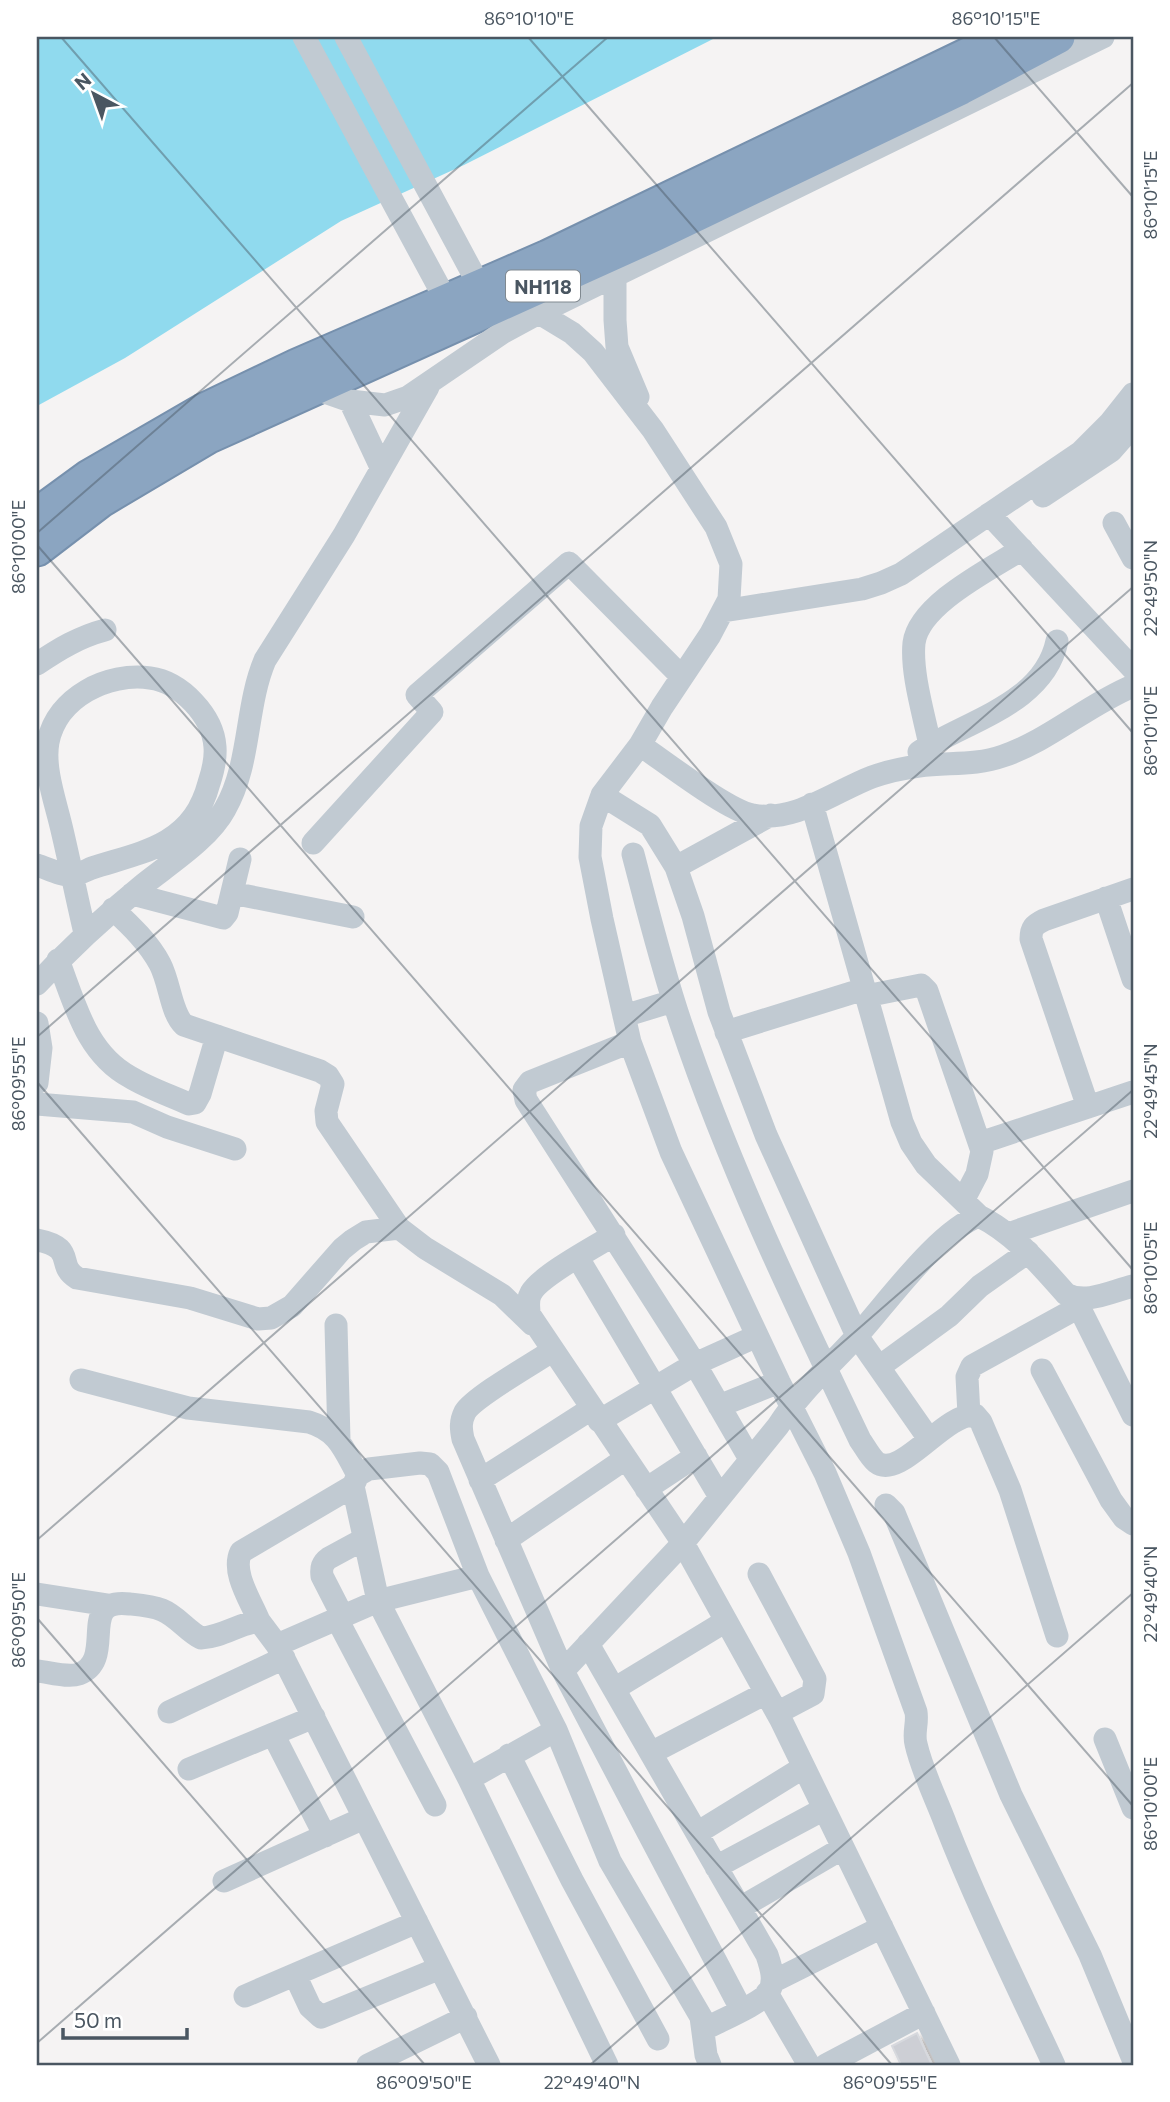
<svg xmlns="http://www.w3.org/2000/svg" width="1170" height="2102" font-family="Commissioner,sans-serif">
  <defs>
    <filter id="shadow"><feDropShadow dx="7" dy="4.5" stdDeviation="3.5" flood-color="#0004"/></filter>
  </defs>
  <rect width="100%" height="100%" fill="#f5f3f3"/>
  <path fill="#90daee" d="M37,37H717L464,165L341,221L125,358L37,406Z"/>
  <path fill="#cdcfd5" stroke="#d7d9de" stroke-width="2" filter="url(#shadow)" d="M917,2033L932,2065H901L892,2046Z"/>
  <g fill="none" stroke-linecap="round" stroke-linejoin="round">
    <g stroke="#7690ad" stroke-width="37">
      <path id="highway" d="M37,515L89,477L203,411L297,366L548,257L1005,37
        M37,549L101,500L207,437L656,234L961,88L1058,37"/>
    </g>
    <path stroke="#c1cad2" stroke-width="23" d="M304,37L447,302
      M346,37L480,287
      M615,275V320L617,347L638,397
      M539,313L572,333L593,352L653,430L716,527L731,564L729,599L710,635L662,707L640,745L602,795L591,826L590,857L602,919L630,1042L671,1152L779,1382L825,1473L859,1553L916,1712C918,1723 913,1733 916,1744C922,1771 936,1798 946,1825C978,1907 1017,1985 1054,2065
      M313,388L350,401L385,405L408,397L502,333L539,313L1103,37
      M350,401L381,467
      M1043,496L1111,451L1133,426
      M989,514L1133,669
      M1114,523L1133,558
      M723,611L862,589L881,583L901,574L1081,452L1110,423L1133,394
      M37,664C59,649 79,637 105,630
      M640,745C664,761 728,811 753,815C795,823 835,791 872,777C886,772 904,768 919,766C947,762 975,766 1003,756C1050,740 1087,705 1133,686
      M930,745C924,715 911,673 914,643C919,604 991,569 1022,549
      M919,752C966,721 1044,704 1057,641
      M602,795L650,825L676,867L693,916L719,1012L766,1135L857,1336L929,1439
      M812,804L902,1122L911,1143L926,1165L979,1216
      M313,843L432,712L417,695L569,563L682,677
      M633,854C648,911 662,968 681,1024C729,1167 795,1304 860,1440C865,1447 870,1457 876,1462C900,1481 944,1413 975,1415L981,1422L1010,1490L1057,1636
      M37,865C47,868 62,876 72,875C78,875 87,870 92,868C116,860 145,854 167,841C190,827 202,809 209,783C213,771 216,760 215,747C213,716 181,682 150,678C108,672 57,697 48,742C43,769 56,803 62,830C70,864 77,899 85,933
      M676,867L771,815
      M232,893L353,917
      M132,894L223,918L227,913L240,859
      M1106,898L1133,979
      M113,909C131,926 149,943 160,964C170,983 171,1013 184,1025L320,1071L328,1076L333,1084L326,1111L327,1122L399,1228L425,1248L502,1295L532,1324
      M58,960C75,1004 86,1053 130,1077C148,1088 169,1095 189,1104L195,1103L200,1094L217,1036
      M37,984C70,948 105,916 143,885C169,864 209,839 225,809C251,764 245,707 265,660L344,535L428,387
      M866,996L921,985L927,991L982,1151L977,1174L964,1199
      M624,1016L673,1001
      M37,1023L41,1048L37,1083
      M726,1032L864,989
      M630,1042L530,1082L524,1090L526,1100L695,1364L750,1459
      M37,1104L133,1112L167,1127L235,1149
      M1088,1107L1031,939C1031,928 1034,925 1044,920L1133,889
      M980,1143L1133,1092
      M1008,1234L1133,1191
      M614,1235C596,1246 540,1276 531,1293C527,1300 529,1306 529,1314L683,1543L781,1720L949,2065
      M37,1240C78,1248 55,1265 77,1278L190,1298L258,1319L271,1318L292,1306L342,1249L353,1240L366,1232L399,1228
      M578,1258L720,1497
      M1075,1299L1133,1415
      M336,1325L339,1440
      M552,1351C534,1363 474,1397 465,1412C460,1422 461,1429 463,1439L563,1671L741,2009
      M879,1367L949,1316L980,1286L1028,1252
      M1042,1370L1111,1500L1124,1518L1133,1524
      M81,1380L188,1408L309,1422C339,1431 344,1450 358,1475
      M719,1406L779,1382
      M969,1415L967,1377L972,1366L1079,1307
      M599,1421L695,1364L757,1336
      M480,1480L591,1409
      M646,1489L696,1456
      M886,1505L894,1513L1011,1795L1090,1955L1133,2059
      M506,1540L625,1459
      M759,1574L815,1679L813,1694L777,1713
      M37,1594L108,1605
      M343,1617L322,1576C321,1568 322,1563 329,1558L364,1539
      M337,1619L435,1805
      M259,1621C251,1601 231,1572 241,1552L353,1486
      M588,1644L767,1955C771,1967 776,1982 768,1993C760,2004 717,2022 703,2030
      M277,1645L378,1601L478,1576
      M37,1671C49,1672 68,1678 79,1674C118,1659 75,1597 130,1604C140,1605 152,1606 162,1610C177,1616 187,1631 201,1638C222,1637 238,1624 259,1621L277,1645L489,2065
      M563,1671L683,1543L778,1426C800,1392 830,1366 857,1336C887,1303 938,1231 979,1216C1015,1234 1040,1265 1066,1294C1086,1305 1112,1291 1133,1286
      M614,1689L726,1621
      M169,1712L284,1658
      M273,1734L325,1836
      M1105,1739L1133,1808
      M651,1753L766,1693
      M509,1755L572,1880L658,2039
      M189,1769L314,1717
      M469,1779L556,1730
      M697,1833L804,1767
      M716,1867L824,1809
      M224,1881L364,1818
      M740,1908L843,1848
      M295,1975L310,2007L321,2017L440,1968
      M772,1982L882,1927
      M767,1993L809,2065
      M245,1996L417,1922
      M368,2065L466,2017
      M607,2065L469,1779L378,1601L353,1486L358,1475L369,1469L420,1463L430,1464L438,1472L478,1576L556,1730L610,1861L701,2017L706,2055L710,2065
      M826,2065L924,2013"/>
    <use href="#highway" stroke="#8ba5c1" stroke-width="33"/>
  </g>
  <path fill="none" stroke="#4a5661" stroke-width="2" stroke-opacity="0.45" d="M61,37L1133,1270M528,37L1133,733M994,37L1133,197M37,533L608,37M37,545L1133,1806M37,1037L1133,83M37,1082L892,2065M37,1540L1133,587M37,1618L425,2065M37,2043L1133,1090M590,2065L1133,1593"/>
  <g text-anchor="middle" dominant-baseline="central" stroke-width="6" stroke-linejoin="round" paint-order="stroke">
    <rect fill="#fff" stroke="#808990" stroke-width="2" x="506" y="270.5" width="74" height="31" rx="5"/>
    <g font-size="19" font-weight="bold" fill="#4a5661">
      <text x="543" y="286">NH118</text>
    </g>
  </g>
  <rect width="1170" height="2102" fill="none" stroke="#ffffff" stroke-width="77"/>
  <g transform="translate(94 94) rotate(319)" stroke="#ffffff" stroke-width="5" paint-order="stroke">
  <path d="M0-5L12 26L0 18L-12 26Z" fill="#4a5661"/>
  <text y="-10" font-size="19" font-weight="bold" text-anchor="middle" fill="#4a5661">N</text>
  </g>
  <path d="M63 2028v10h124v-10" fill="none" stroke="#4a5661" stroke-width="3.5"/>
  <text x="74" y="2028" font-size="21" fill="#4a5661" stroke="#ffffff" stroke-width="5" paint-order="stroke">50 m</text>
  <rect x="38" y="38" width="1094" height="2026" fill="none" stroke="#4a5661" stroke-width="2.5"/>
  <g font-size="18" text-anchor="middle" fill="#4a5661">
    <text x="529" y="25">86°10'10"E</text>
    <text x="996" y="25">86°10'15"E</text>
    <text transform="translate(1151 195) rotate(-90)" y="6">86°10'15"E</text>
    <text transform="translate(19 547) rotate(-90)" y="6">86°10'00"E</text>
    <text transform="translate(1151 588) rotate(-90)" y="6">22°49'50"N</text>
    <text transform="translate(1151 731) rotate(-90)" y="6">86°10'10"E</text>
    <text transform="translate(19 1084) rotate(-90)" y="6">86°09'55"E</text>
    <text transform="translate(1151 1091) rotate(-90)" y="6">22°49'45"N</text>
    <text transform="translate(1151 1268) rotate(-90)" y="6">86°10'05"E</text>
    <text transform="translate(1151 1594) rotate(-90)" y="6">22°49'40"N</text>
    <text transform="translate(19 1620) rotate(-90)" y="6">86°09'50"E</text>
    <text transform="translate(1151 1804) rotate(-90)" y="6">86°10'00"E</text>
    <text x="424" y="2089">86°09'50"E</text>
    <text x="592" y="2089">22°49'40"N</text>
    <text x="890" y="2089">86°09'55"E</text>
  </g>
</svg>
